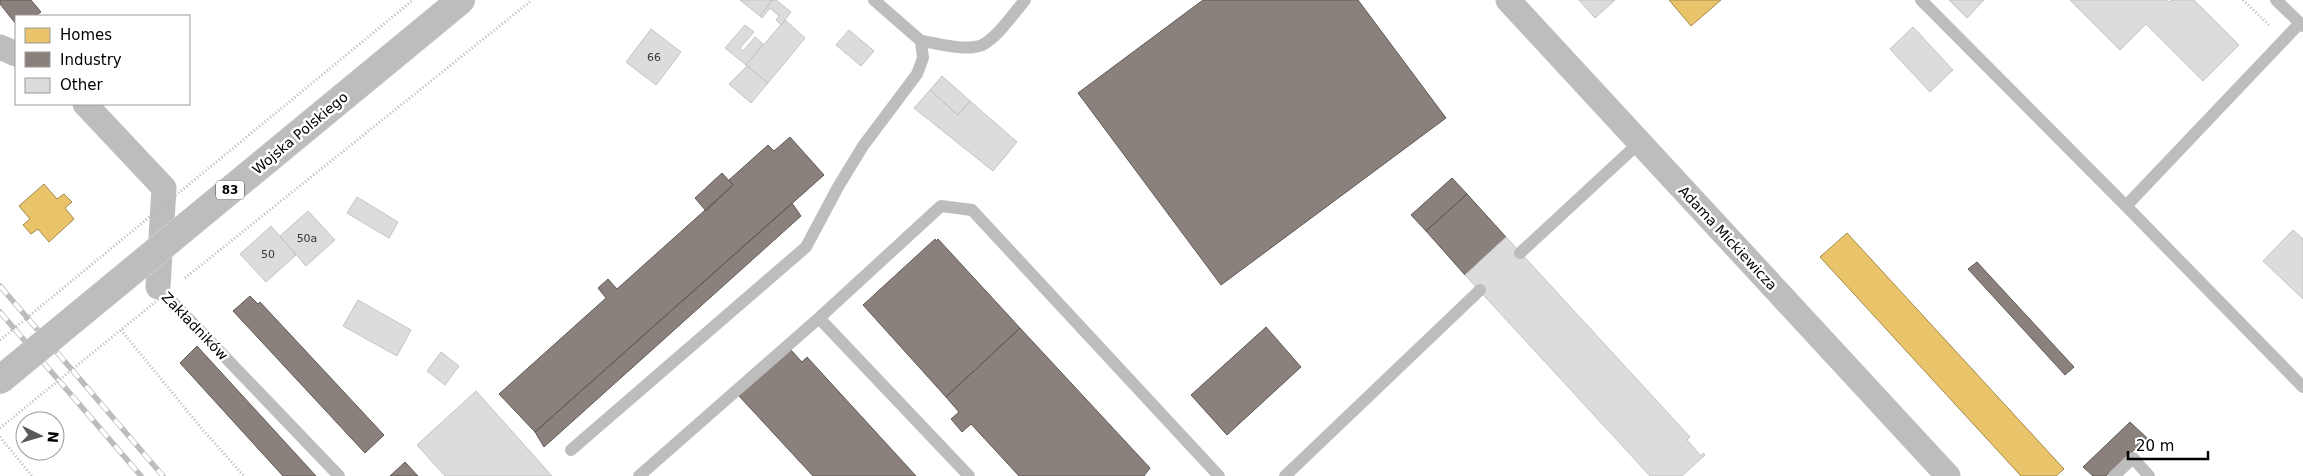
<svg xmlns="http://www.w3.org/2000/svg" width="2303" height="476" font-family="'DejaVu Sans',sans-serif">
  <rect width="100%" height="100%" fill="#fff"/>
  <path fill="#e9c46a" stroke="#a3894a" d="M1669,0H1721L1691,26Z
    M44,184L57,199L64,194L72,202L65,208L74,219L49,242L38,229L31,234L23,225L30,219L19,206Z
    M1847,233L2064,469L2056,476H2021L1820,257Z"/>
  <path fill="#8a817c" stroke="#615a57" d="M0,0H31L41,12L35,16H16V24L0,4Z
    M1203,0H1358L1446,118L1221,285L1078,93Z
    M790,137L824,175L535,432L499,394L606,298L598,288L608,279L617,289L733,185L729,180L768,145L774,151Z
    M722,173L733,185L706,211L695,198Z
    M1452,178L1467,194L1426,231L1411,215Z
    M1467,194L1506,237L1465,275L1426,231Z
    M792,203L801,216L544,447L535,432Z
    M935,239L936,241L938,239L1020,328L946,397L863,305Z
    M1977,262L2074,367L2065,375L1968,269Z
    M250,296L258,304L260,302L384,435L365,453L233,311Z
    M1266,327L1301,367L1227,435L1191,395Z
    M1020,328L1150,468L1144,476H1019L971,424L962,432L951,419L959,412L946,397Z
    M197,346L316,476H283L180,363Z
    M790,349L802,362L807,357L916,476H813L739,396Z
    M2130,422L2147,438L2106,476H2093L2083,467Z
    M405,462L418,476H390Z"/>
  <path fill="#dcdcdc" stroke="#c4c4c4" d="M740,0H772L760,16Z
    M772,0H776L791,12L781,25L776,20L779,16L770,8L762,18L760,16Z
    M1579,0H1615L1595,18Z
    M1949,0H1984L1967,18Z
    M2070,0H2167L2169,2L2171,0H2194L2239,45L2203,81L2146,24L2120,50Z
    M785,20L805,38L768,83L746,65Z
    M745,25L754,32L740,48L743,51L755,37L763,44L746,65L725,48Z
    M1913,27L1953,70L1930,92L1890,49Z
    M651,29L681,52L656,85L626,62Z
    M849,30L874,51L861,66L836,45Z
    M747,66L768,83L751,103L729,84Z
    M942,76L970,101L958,115L930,90Z
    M930,90L958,115L970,101L1017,142L993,171L914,108Z
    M357,197L398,222L389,238L347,213Z
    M308,211L335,240L306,266L280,236Z
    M271,226L296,255L266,282L240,254Z
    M2293,230L2303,239V299L2263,261Z
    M1506,237L1690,437L1687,440L1701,456L1703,453L1705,455L1682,476H1650L1465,275Z
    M358,300L411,330L397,356L343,326Z
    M441,352L459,366L445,385L427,371Z
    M476,391L552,476H445L417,445Z"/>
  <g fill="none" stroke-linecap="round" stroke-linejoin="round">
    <path stroke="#b8b8b8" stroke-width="3" stroke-dasharray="1 2.5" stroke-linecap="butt" d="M2243,0L2270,26
      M185,278L532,0
      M121,330L202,429L244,476
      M0,437L32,476"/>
    <path stroke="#bdbdbd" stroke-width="12" d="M1921,0L2126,206
      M2276,0L2303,26
      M2300,23L2126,206L2303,387
      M921,41C938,43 966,52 982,45C997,38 1014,13 1025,0
      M1520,253L1639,143
      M158,287L339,476
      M819,318L969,476
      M571,450L806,247L838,187L863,146L917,74L923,58L921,41L874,0
      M639,476L819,318L941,206L972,210L1219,476
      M1285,476L1480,290
      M2114,476L2133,458L2149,476"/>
    <path stroke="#bdbdbd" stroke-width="25" d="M1508,0L1948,476
      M0,47L16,54
      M85,104L164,188L158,287"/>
    <g stroke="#bdbdbd" stroke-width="5.5">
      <path id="rail" d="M0,286L163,476
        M0,312L141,476"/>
    </g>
    <use href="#rail" stroke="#fff" stroke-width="4" stroke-dasharray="11" stroke-linecap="butt"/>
    <g stroke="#dbdbdb" stroke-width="29" stroke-linecap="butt">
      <path id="primary-bridge" d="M0,380L461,0"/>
    </g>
    <path stroke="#b8b8b8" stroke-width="3" stroke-dasharray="1 2.5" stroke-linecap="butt" d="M0,340L413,0
      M0,428L170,290"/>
    <use href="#primary-bridge" stroke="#bdbdbd" stroke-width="28"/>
  </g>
  <g text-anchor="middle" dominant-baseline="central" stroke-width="5" stroke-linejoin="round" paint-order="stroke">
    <g font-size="11" fill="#373737">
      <text x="654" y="57">66</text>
      <text x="307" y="238">50a</text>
      <text x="268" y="254">50</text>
    </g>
    <rect fill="#fff" stroke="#4c4c4c" stroke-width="1" x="216" y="180.5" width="28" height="19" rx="4"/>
    <g font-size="12" font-weight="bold" fill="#000">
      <text x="230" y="190">83</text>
    </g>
    <g font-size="14" fill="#000" stroke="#fff">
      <text transform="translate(300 133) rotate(-40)">Wojska Polskiego</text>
      <text transform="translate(1728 238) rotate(47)">Adama Mickiewicza</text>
      <text transform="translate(195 326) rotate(46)">Zakładników</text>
    </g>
  </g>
  <rect x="15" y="15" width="175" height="90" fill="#ffffff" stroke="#999999"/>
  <rect x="25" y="28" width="25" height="15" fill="#e9c46a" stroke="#999999"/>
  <text x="60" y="40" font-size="15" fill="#000000">Homes</text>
  <rect x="25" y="52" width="25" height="15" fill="#8a817c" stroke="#999999"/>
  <text x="60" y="65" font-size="15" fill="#000000">Industry</text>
  <rect x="25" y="78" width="25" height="15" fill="#dcdcdc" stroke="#999999"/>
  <text x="60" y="90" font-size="15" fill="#000000">Other</text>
  <g transform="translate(40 436) rotate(95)"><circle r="24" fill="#ffffff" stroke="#999999"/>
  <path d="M0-4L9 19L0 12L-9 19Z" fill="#595959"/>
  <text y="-8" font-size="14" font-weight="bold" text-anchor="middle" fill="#000000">N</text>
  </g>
  <path d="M2128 451v8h80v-8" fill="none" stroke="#000000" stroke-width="2.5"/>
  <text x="2136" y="451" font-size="15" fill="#000000" stroke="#ffffff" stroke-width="4" paint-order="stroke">20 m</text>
</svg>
